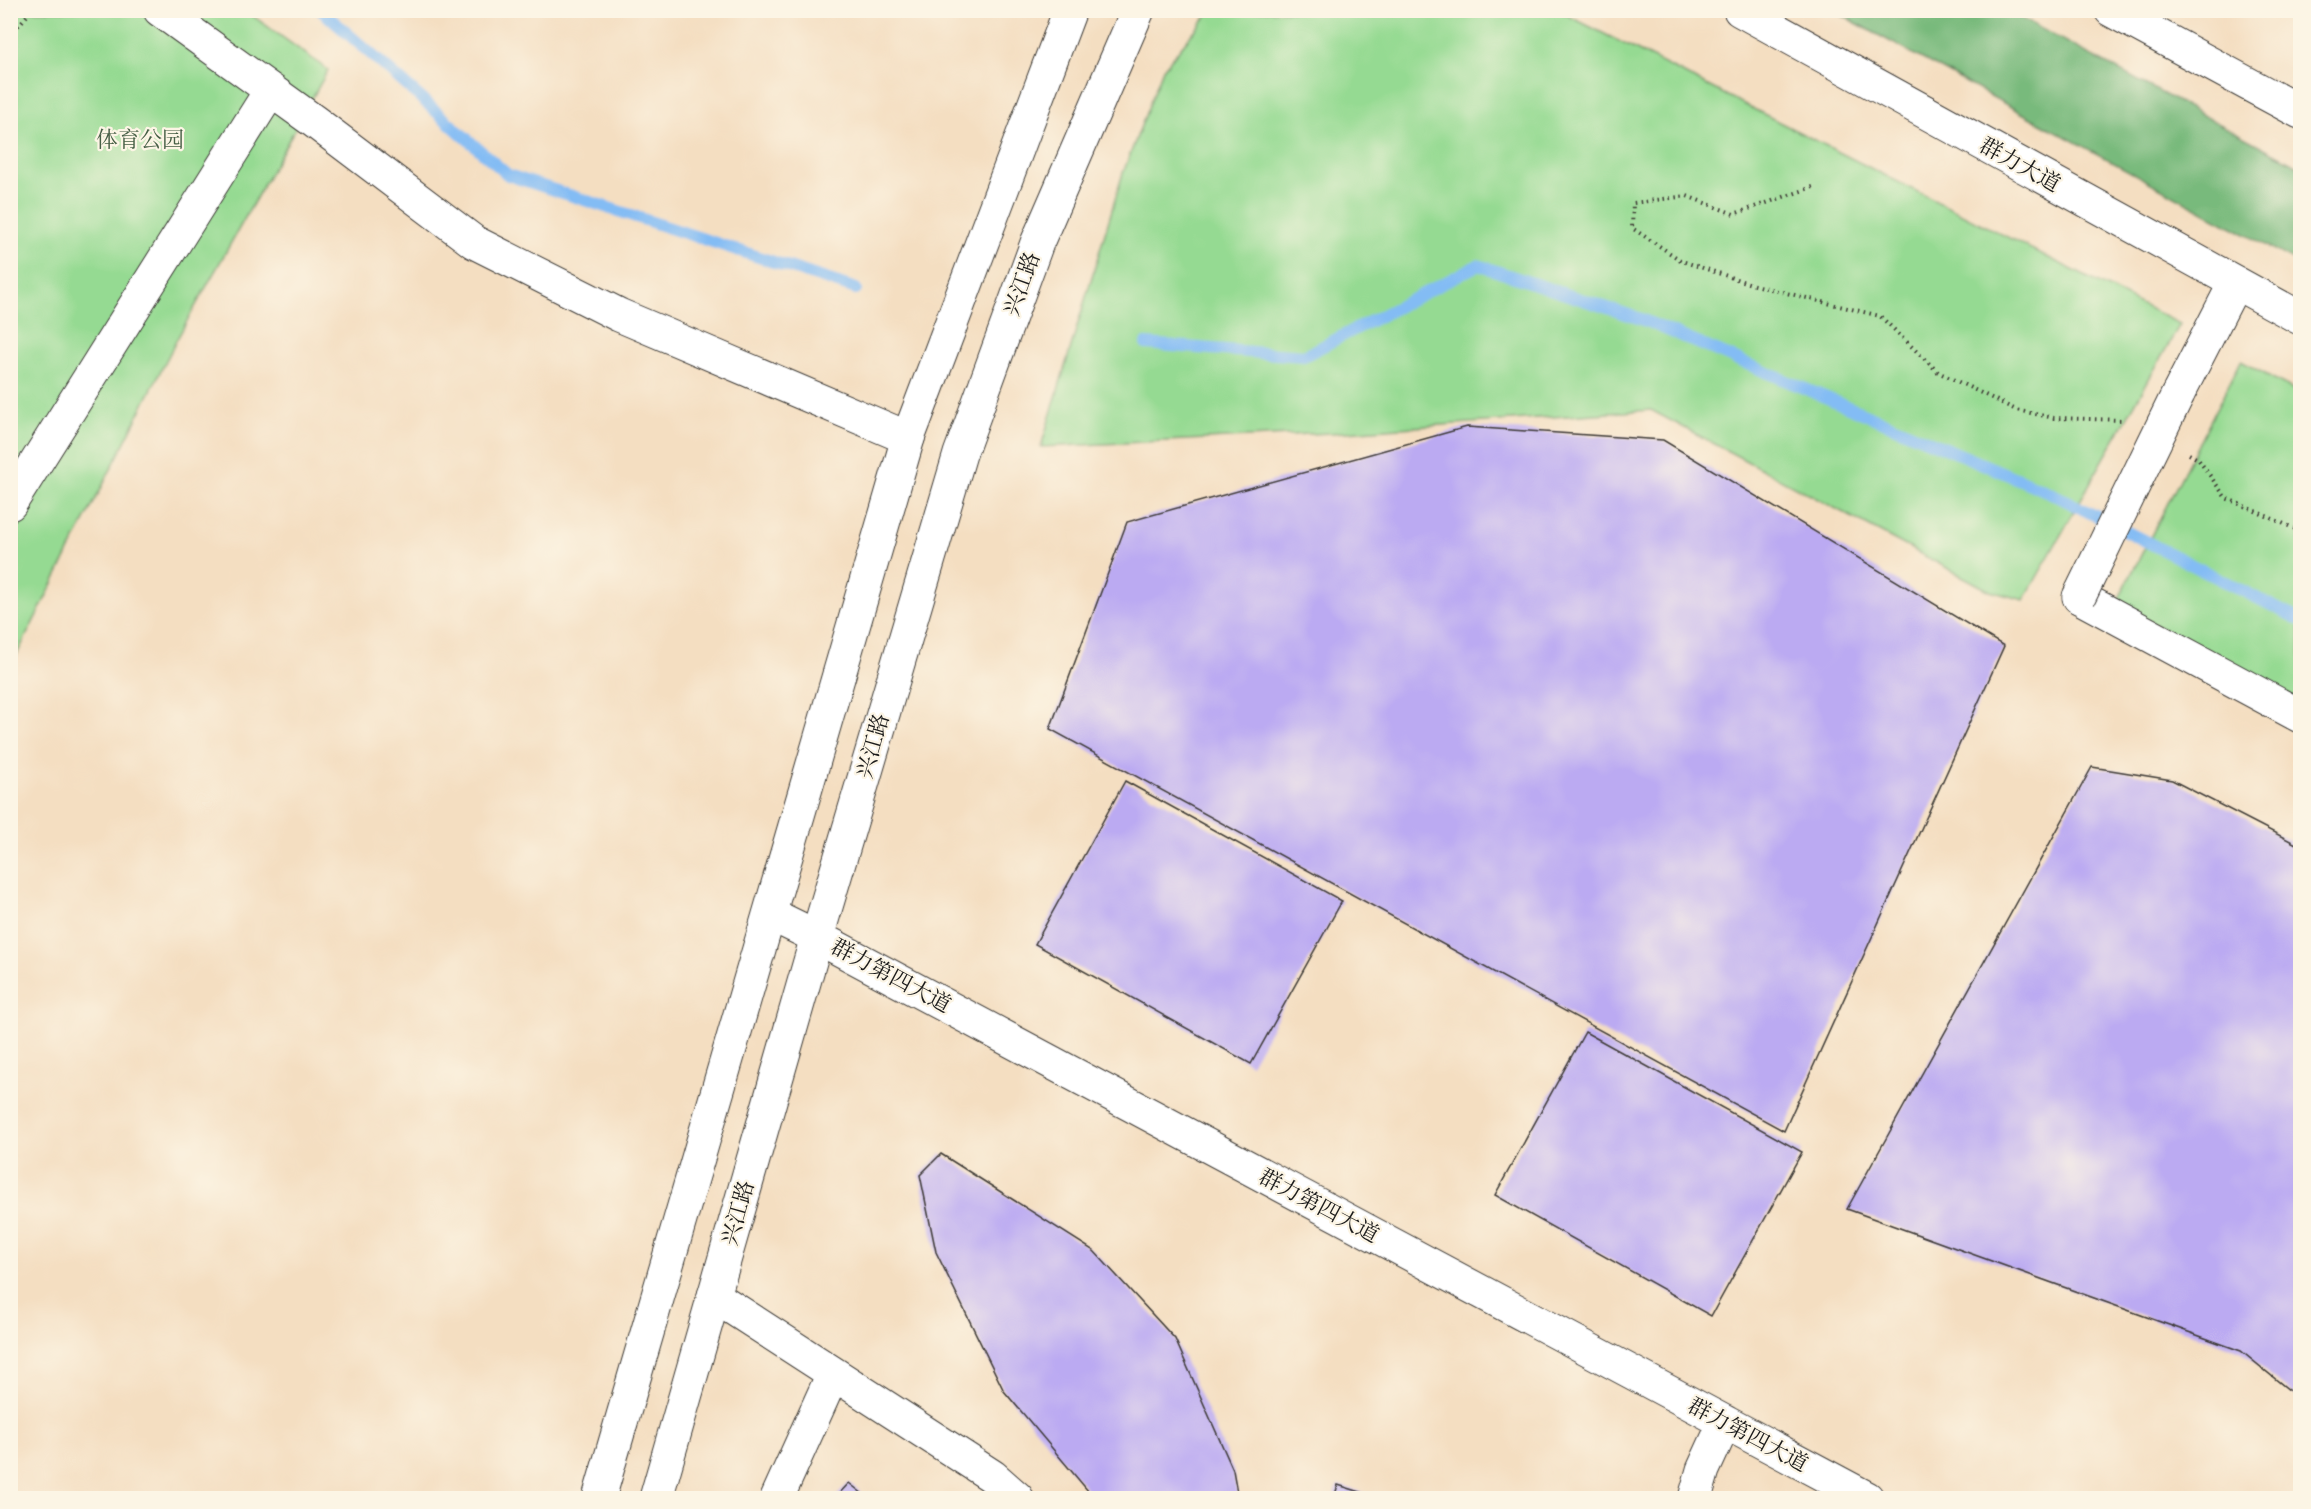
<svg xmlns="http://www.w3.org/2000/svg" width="2311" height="1509" font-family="Alegreya,'Noto Serif SC',serif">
  <rect width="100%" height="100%" fill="#fcf5e5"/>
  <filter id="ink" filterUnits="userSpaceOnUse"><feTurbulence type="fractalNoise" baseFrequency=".0167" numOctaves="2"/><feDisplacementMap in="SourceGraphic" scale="12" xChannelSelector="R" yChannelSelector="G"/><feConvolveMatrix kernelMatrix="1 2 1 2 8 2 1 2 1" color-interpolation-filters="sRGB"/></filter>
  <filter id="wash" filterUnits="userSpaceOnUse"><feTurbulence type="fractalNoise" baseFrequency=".008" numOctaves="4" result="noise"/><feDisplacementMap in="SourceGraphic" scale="24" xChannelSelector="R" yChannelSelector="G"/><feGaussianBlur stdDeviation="1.35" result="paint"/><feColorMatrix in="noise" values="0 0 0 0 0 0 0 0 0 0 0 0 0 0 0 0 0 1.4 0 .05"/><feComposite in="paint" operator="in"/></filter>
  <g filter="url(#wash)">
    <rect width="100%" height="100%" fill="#f4dec1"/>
    <path fill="#95da92" stroke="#587b57" stroke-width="1.5" d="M11,11H246L328,70L177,339L11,666Z
      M1211,11H1559L2180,324L2024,600L1990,591L1651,410L1331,433L1041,447L1123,173L1163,69Z
      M2241,361L2300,393V704L2116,604Z"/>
    <path fill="#78ba7c" stroke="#4a6b4c" stroke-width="1.5" d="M1834,11H2008L2300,167V264Z"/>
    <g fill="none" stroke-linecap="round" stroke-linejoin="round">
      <path stroke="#83bcf4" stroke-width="12" d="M321,10L508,175L856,289
        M1146,344L1304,356L1478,265L1641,319L2051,493L2300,620"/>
    </g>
    <g id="blocks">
      <path fill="#bbaaf2" d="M1467,427L1663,440L2004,646L1784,1131L1050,729L1127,522Z
        M2092,767L2172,780L2300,846V1399L2241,1351L1847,1209Z
        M1125,781L1342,901L1251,1064L1035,944Z
        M1585,1032L1802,1152L1711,1316L1495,1195Z
        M941,1154L1094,1251L1175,1339L1233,1470L1238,1498H1094L1004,1391L936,1252L920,1175Z
        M849,1483L868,1498H835Z
        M1338,1485L1380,1498H1334Z"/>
    </g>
  </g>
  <g filter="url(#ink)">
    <use href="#blocks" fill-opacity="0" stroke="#3c3935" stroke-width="1.5"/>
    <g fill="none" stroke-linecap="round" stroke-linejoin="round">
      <g stroke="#3c3935" stroke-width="35">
        <path id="minor" d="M160,10L315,122L474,242L619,315L908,438
          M2178,394L2235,283
          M10,504L271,90
          M2079,597L2300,716
          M770,914L817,937L1867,1498
          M714,1296L992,1476L1017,1498
          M777,1498L833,1374
          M1695,1498L1703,1470L1725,1422"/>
      </g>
      <g stroke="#3c3935" stroke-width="35">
        <path id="major" d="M1740,10L2300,318
          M2111,10L2300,112
          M599,1498L908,438L1070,10
          M656,1498L817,937L960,454L1037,243L1138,10"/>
      </g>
      <path stroke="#3c3935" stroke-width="4" stroke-dasharray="1.5 4.5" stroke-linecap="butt" d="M10,35L32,10
        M1813,187L1734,214L1687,196L1633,203L1632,228L1682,261L1754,285L1880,316L1938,372L2016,410L2054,418L2124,420
        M2189,454L2198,459L2226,498L2300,531"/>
      <use href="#minor" stroke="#fff" stroke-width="33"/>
      <use href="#major" stroke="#fff" stroke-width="33"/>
      <g stroke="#3c3935" stroke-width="35" stroke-linecap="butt">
        <path id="minor-bridge" d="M2079,597L2178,394"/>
      </g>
      <use href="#minor-bridge" stroke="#fff" stroke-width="33"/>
    </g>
  </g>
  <g text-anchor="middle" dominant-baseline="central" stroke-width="4.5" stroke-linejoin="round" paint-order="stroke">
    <g font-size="22" fill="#465e45" stroke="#fcf5e5">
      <text x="140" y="140">体育公园</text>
    </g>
    <g font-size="22" fill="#1c1c1c" stroke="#fcf5e5">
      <text transform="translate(2020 165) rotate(29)">群力大道</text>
      <text transform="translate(1022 284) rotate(-70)">兴江路</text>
      <text transform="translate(873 746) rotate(-74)">兴江路</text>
      <text transform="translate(891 976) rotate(28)">群力第四大道</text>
      <text transform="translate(1319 1206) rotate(28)">群力第四大道</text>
      <text transform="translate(738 1213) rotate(-74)">兴江路</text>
      <text transform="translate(1748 1435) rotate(28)">群力第四大道</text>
    </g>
  </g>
  <rect width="2311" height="1509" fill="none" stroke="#fcf5e5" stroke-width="36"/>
</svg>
